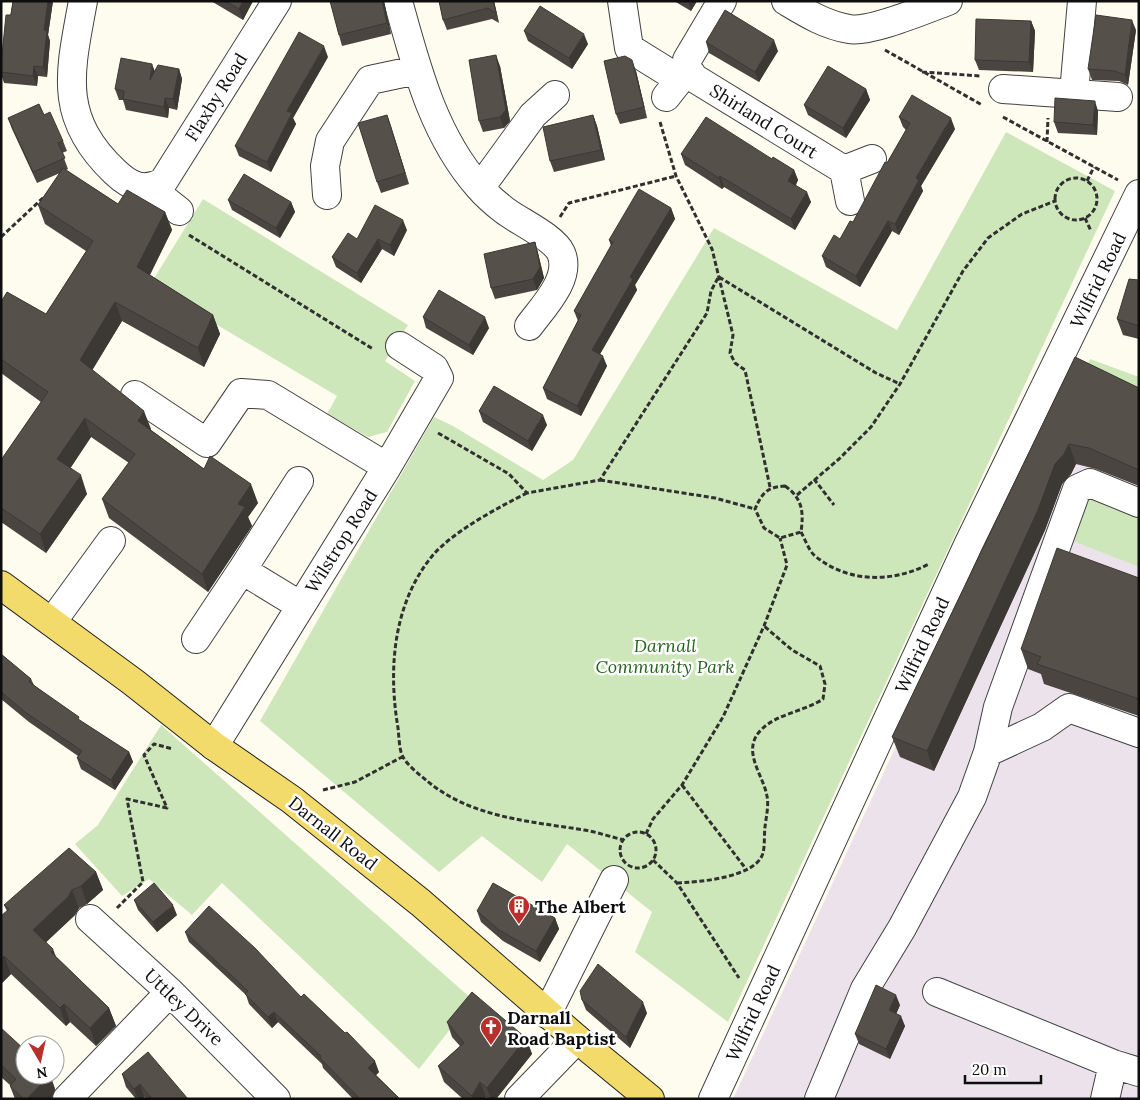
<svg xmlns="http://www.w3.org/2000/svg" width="1140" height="1100" font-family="Lora,serif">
  <rect width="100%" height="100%" fill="#fefcef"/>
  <path fill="#ece2ec" d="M1070,369L1139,401V1099H733Z"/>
  <path fill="#cee7ba" d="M1006,132L1115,191L728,1022L635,952L652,912L567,844L542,882L482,836L439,872L260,721L434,417L453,426L543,480L573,460L714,228L897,330Z
    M203,199L408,325L385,361L415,381L387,432L368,437L327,414L337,396L150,285Z
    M1090,359L1139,377V403L1082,375Z
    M1088,498L1139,517V567L1068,539Z
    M161,725L473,1000L419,1069L222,883L192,915L149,879L122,896L75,844L98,825Z"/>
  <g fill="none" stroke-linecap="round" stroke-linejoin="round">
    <g stroke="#414141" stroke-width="30">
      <path id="minor" d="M83,1C70,72 57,117 115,172C131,187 143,192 163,182L277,1
        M398,1C416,66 433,135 479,187C486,195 495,203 504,210C518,221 554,237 561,253C572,278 543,307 529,326
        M622,1L629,48L679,79
        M722,1L687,60L688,69L694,78L844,170
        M786,1C806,13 825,25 849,29C870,33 926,9 948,1
        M1003,89L1118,97
        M1074,93L1082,1
        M666,97L688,69
        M150,188L179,211
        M480,188L533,115L555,95
        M327,195L325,166L330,141L370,80L417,70
        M850,201L844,170L872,159
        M135,395L207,443L241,393L268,395L387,467
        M299,481L242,570L301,606
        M52,622L111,541
        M196,639L242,570
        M214,746L387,467L439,378L434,368L400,346
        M988,752L1042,727L1069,708L1139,733
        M90,919L170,992L276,1099
        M937,992L1113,1064L1105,1099
        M547,1014L614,880
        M1113,1064L1139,1072
        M67,1099L170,992
        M519,1099L577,1039
        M713,1099L968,545L1139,194
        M819,1099L865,989L902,928L972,797L988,752L998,707L1077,489L1090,483L1139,503"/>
    </g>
    <g stroke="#1f1f1f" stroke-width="30">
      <path id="major" d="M1,585L133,682L214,746L292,800L421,903L577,1039L650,1099"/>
    </g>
    <path stroke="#303030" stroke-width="3" stroke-dasharray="5 2.5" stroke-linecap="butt" d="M885,50L982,105
      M922,72L981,76
      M1003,117L1118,180
      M660,122L676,176L712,249L733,335L730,353L735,363L745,370L770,487
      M1047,142L1048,118
      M1055 199a21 21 0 1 1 42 0a21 21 0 1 1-42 0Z
      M1087,181L1094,167
      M560,217L569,203L676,176
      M1085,218L1091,231
      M189,235L373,349
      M1,237L45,196
      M719,277L876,373L900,384
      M438,433L509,474L527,493L600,480L707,313L711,291L719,276
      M814,479L834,505
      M600,480L715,498L755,509
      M785,486C802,498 804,511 801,532L780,538L764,528L755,509C762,493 767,487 785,486Z
      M527,493C499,507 454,531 433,555C393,603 388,669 398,728C399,736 399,750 403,757C408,766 420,775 427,781C472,818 529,821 584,830C597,832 611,837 624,840
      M797,495L839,459L871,427L900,384L963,271L988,238L1022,214L1055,201
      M801,532C805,539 809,551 815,556C848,583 892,583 929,564
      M682,785L746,869
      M323,790L355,782L402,757
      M620 850a18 18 0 1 1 36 0a18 18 0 1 1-36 0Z
      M646,834L653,819L682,785L723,717L764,626L787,565L780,538
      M653,860L677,883L739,978
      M677,883C698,882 756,878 763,853C765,845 764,835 765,827C766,818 769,805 767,796C763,774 740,750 762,729C777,714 805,711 823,699L825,684L820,666L792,650L764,626
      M117,908L143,882L127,799L167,808L144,755L154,744L173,749"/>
    <use href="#minor" stroke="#fff" stroke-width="28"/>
    <use href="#major" stroke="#f2db6b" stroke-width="28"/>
  </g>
  <path fill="#4a4540" d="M13,1H53L48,35L50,41L47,77L38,76L37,86L4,83L1,74V65Z
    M211,1H253L243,20Z
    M330,1H384L391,34L342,46L339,35Z
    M439,1H494L499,23L492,19L447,30L443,20Z
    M674,1H697L691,11Z
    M1031,21L1035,31L1033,72L979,70L975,60Z
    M1136,30L1128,85L1119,81L1092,80L1088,69Z
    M524,31L588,44L572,69L528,41Z
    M706,42L778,51L759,82L709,53Z
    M328,57L293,118L296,124L271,172L239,156L235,146Z
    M500,66L510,121L504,128L483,132L479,121Z
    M179,69L182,79L177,110L169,108L168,118L126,110L123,100H119L115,89L155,71Z
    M636,71L647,118L620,124L616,114Z
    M866,89L870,100L846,138L808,115L804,105Z
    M1098,111L1097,135L1058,133L1054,122Z
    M44,115L63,141L67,151L62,153L68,169L66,170L118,204L165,212L172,230L150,275L213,315L220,334L204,367L122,321L92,370L151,429V430L204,469L258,503L248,517L252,526L208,592L109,518L102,499L129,463L91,437L70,468L87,494L46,553L1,522V460L41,402L1,373V302L46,314L86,251L45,224L38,205L60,173L37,183L12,129L8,118Z
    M387,115L409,184L381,193L377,182Z
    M593,115L597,126L605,160L554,172L550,161Z
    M899,117L955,129L921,186L923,191L899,235L892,231L860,287L826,267L822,256L840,239L853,222L906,130L903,127Z
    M681,154L772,159L794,170L798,180L796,185L811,202L795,230L724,187L722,189L685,165Z
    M228,200L291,202L295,212L280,238L232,210Z
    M671,208L675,219L635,285L637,290L600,354L607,366L581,416L547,399L543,388L578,321L574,311L611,246L609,240Z
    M407,230L394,256L382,249L361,283L336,267L332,257L357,239Z
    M535,242L538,253L544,278L537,290L495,299L491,288Z
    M1139,280V339L1123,335L1117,319Z
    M423,317L489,328L473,355L426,328Z
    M1075,357L1139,388V486L1096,469L1076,464L1071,474L1062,484L1045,530L934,771L900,757L892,737Z
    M479,411L547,425L532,451L483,422Z
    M1139,578V716L1044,684L1041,674L1028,669L1021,649Z
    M1,654L31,679L34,685L80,721L129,752L133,762L115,790L81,769L77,758L78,756L29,722L1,699Z
    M96,872L103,890L87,904L79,908L75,915L46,942L56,957L109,1008L116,1026L96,1046L70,1022L66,1026L11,974L1,984L7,911L4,905Z
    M134,900L177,915L157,932L138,910Z
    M477,911L555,918L559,929L540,962L503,941L481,922Z
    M185,932L301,997L379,1072L376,1075L400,1099H353L323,1068L322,1064L278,1022L272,1028L249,1004L246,995L189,942Z
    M582,1000L647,1013L630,1048L586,1010Z
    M900,1005L896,1014L905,1026L890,1059L859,1044L855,1034Z
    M447,1022L526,1038L532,1054L496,1099H488L486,1097L485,1099H463L444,1082L438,1066L460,1046L452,1037Z
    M1,1028L25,1075H50L55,1089L51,1099H15L10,1086V1085L1,1077Z
    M122,1074L188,1099H146L144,1097L143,1099H136L126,1087Z"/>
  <path fill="#3c3834" d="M48,1H53L48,35L50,41L47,77L43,67L44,30Z
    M243,1H253L243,20L239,9Z
    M382,1H384L391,34L387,23Z
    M493,1H494L499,23L496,13Z
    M688,1H697L691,11Z
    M1132,20L1136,30L1128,85L1125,75Z
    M1031,21L1035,31L1033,72L1029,62Z
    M584,34L588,44L572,69L569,58Z
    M774,40L778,51L759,82L755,72Z
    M324,46L328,57L293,118L296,124L271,172L267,162L287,111Z
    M496,55L500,66L510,121L504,128L500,117Z
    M632,60L636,71L647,118L644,107Z
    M152,64L156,74L150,80Z
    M34,66L38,76L37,86L33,76Z
    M179,69L182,79L177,110L173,99Z
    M866,89L870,100L846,138L843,128Z
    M165,98L169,108L168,118L164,107Z
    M1095,101L1098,111L1097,135L1093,125Z
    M387,115L391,126L409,184L405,173Z
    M593,115L597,126L605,160L601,150Z
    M951,118L955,129L921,186L923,191L899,235L895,224L916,178Z
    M794,170L798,180L792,191L788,181Z
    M720,176L724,187L722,189L719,178Z
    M807,192L811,202L795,230L791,219Z
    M291,202L295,212L280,238L276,228Z
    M671,208L675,219L635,285L637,290L596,361L592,350L630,277Z
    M165,212L172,230L144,286L137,267Z
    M403,220L407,230L394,256L390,245Z
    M888,221L892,231L860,287L856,276Z
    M378,239L382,249L361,283L357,273Z
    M535,242L538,253L544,278L537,290L533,279Z
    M115,302L122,321L87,379L80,360Z
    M213,315L220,334L204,367L198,348Z
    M485,317L489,328L473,355L469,345Z
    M603,356L607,366L581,416L577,406Z
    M144,411L151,429L145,440L138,421Z
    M543,415L547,425L532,451L528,441Z
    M85,418L91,437L64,478L57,459Z
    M1069,444L1076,464L1071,474L1062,484L1045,530L934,771L927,751L1055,464Z
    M81,475L87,494L46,553L40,534Z
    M251,484L258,503L248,517L252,526L208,592L202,574L238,504Z
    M129,752L133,762L115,790L111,780Z
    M96,872L103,890L87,904L81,886Z
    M72,890L79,908L75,915L40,948L33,930Z
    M173,905L177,915L157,932L153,922Z
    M555,918L559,929L540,962L536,951Z
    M53,949L60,967L51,952Z
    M4,956L11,974L1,984V959Z
    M896,995L900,1005L893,1021L889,1010Z
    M643,1002L647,1013L630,1048L626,1037Z
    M64,1004L70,1022L66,1026L60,1008Z
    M109,1008L116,1026L96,1046L90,1028Z
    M274,1012L278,1022L272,1028L268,1017Z
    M901,1016L905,1026L890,1059L886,1049Z
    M526,1038L532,1054L496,1099H491L487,1088Z
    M375,1061L379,1072L372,1079L368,1068Z
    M47,1075H50L55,1089L52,1098L51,1099H27Z
    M480,1082L486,1097L485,1099H473L472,1096Z
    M140,1084L144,1097L143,1099H138L134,1089Z"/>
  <path fill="#56504a" stroke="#3c3834" d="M13,1H48L44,30L47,31L43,67L34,66L33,76L1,72V65L6,15H11Z
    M225,1H243L239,9Z
    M330,1H382L387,23L339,35Z
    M439,1H493L496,13L488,8L443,20Z
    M540,6L584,34L569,58L524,31Z
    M725,10L774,40L755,72L706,42Z
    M1096,15L1132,20L1125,75L1115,71L1088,69Z
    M976,19L1031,21L1029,62L975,60Z
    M299,32L324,46L287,111L292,113L267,162L235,146Z
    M496,55L506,110L500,117L479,121L469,60Z
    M625,56L632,60L644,107L616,114L604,61Z
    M121,58L152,64L150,80L158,65L179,69L173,99L165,98L164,107L123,99L124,91L115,89Z
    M828,66L866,89L843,128L804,105Z
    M912,95L951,118L916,178L919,180L895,224L888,221L856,276L822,256L834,235L840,239L850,221L853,222L885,162L887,163L910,123L899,117Z
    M1055,98L1095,101L1093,125L1054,122Z
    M39,104L44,115L50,112L63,141L58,143L65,158L33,172L8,118Z
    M387,115L405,173L377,182L358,123Z
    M593,115L601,150L550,161L543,127Z
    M706,117L772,159L773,157L794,170L788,181L807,192L791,219L720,176L719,178L681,154Z
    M63,168L118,204L127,190L165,212L137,267L213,315L198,348L115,302L80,360L144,411L138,421L204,469L210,456L251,484L238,504L245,507L202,574L102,499L135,454L85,418L57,459L81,475L40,534L1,508V460L48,392L1,359V302L7,292L46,314L93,241L38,205Z
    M244,174L291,202L276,228L228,200Z
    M639,189L671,208L630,277L633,279L592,350L603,356L577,406L543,388L581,315L574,311L613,242L609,240Z
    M375,205L403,220L390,245L378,239L357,273L332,257L348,233L357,239Z
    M535,242L540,267L533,279L491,288L484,254Z
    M1129,279L1139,280V326L1117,319Z
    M439,290L485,317L469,345L423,317Z
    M1075,357L1139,388V470L1089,448L1069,444L1064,454L1055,464L1038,510L927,751L892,737Z
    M494,386L543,415L528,441L479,411Z
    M1057,548L1139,578V699L1037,664L1041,657L1021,649Z
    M1,654L31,679L29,682L79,717L78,719L129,752L111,780L77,758L82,751L25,712L1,692Z
    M69,848L96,872L81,886L72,890L68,897L33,930L53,949L51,952L109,1008L90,1028L64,1004L60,1008L4,956L1,959V916L9,909L4,905Z
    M154,883L173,905L153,922L134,900Z
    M493,883L555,918L536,951L499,930L477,911Z
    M209,906L255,948L301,997L304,994L345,1033L347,1032L375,1061L368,1068L400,1099H360L320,1058L321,1056L274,1012L268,1017L245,994L248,991L185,932Z
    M598,964L643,1002L626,1037L582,1000L580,991Z
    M876,985L896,995L889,1010L901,1016L886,1049L855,1034Z
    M472,992L526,1038L487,1088L480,1082L472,1096L438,1066L464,1043L447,1022Z
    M1,1028L25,1050V1075H47L45,1080L27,1099H24L10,1086L16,1079L1,1065Z
    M148,1052L188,1099H152L140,1084L134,1089L122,1074Z"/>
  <defs>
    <g id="building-pin" transform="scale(1.125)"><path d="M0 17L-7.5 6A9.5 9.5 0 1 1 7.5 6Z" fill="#b82f2b" stroke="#fff"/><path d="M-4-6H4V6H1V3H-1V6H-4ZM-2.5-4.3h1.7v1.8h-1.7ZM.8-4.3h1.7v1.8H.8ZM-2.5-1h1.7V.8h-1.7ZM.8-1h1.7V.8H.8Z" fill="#fff"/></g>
    <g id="church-pin" transform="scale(1.125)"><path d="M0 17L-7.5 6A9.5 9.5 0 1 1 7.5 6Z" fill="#b82f2b" stroke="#fff"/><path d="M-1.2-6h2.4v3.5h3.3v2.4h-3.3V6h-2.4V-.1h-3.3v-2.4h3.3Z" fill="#fff"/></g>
  </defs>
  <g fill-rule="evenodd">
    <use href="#building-pin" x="519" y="906"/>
    <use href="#church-pin" x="491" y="1027"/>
  </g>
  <g text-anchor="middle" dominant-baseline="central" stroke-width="5" stroke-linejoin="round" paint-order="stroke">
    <g font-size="18" fill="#0e0e0e" stroke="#fff">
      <text transform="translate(216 97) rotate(-58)">Flaxby Road</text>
      <text transform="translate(764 121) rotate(32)">Shirland Court</text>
      <text transform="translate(1098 280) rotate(-64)">Wilfrid Road</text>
      <text transform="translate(341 541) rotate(-58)">Wilstrop Road</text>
      <text transform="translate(922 645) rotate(-65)">Wilfrid Road</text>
      <text transform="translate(333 833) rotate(38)">Darnall Road</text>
      <text transform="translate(184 1007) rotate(44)">Uttley Drive</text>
      <text transform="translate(753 1013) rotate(-65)">Wilfrid Road</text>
    </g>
    <g font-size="18" font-style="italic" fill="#296321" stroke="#fff">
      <text x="665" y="645">Darnall<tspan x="665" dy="21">Community Park</tspan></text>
    </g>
    <g font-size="18" font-weight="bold" fill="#0e0e0e" stroke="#fff" text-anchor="start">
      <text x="535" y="906">The Albert</text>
      <text x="507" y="1017">Darnall<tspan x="507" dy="21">Road Baptist</tspan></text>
    </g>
  </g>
  <rect width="1140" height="1100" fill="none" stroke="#0e0e0e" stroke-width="5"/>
  <g transform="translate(40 1060) rotate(171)"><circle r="24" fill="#ffffff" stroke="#9f9f9f"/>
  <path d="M0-4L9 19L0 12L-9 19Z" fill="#b82f2b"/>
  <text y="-8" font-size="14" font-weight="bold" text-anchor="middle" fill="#0e0e0e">N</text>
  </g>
  <path d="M965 1075v8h76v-8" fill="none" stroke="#0e0e0e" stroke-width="2.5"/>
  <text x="972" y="1075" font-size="15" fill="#0e0e0e" stroke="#ffffff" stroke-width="4" paint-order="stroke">20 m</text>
</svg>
